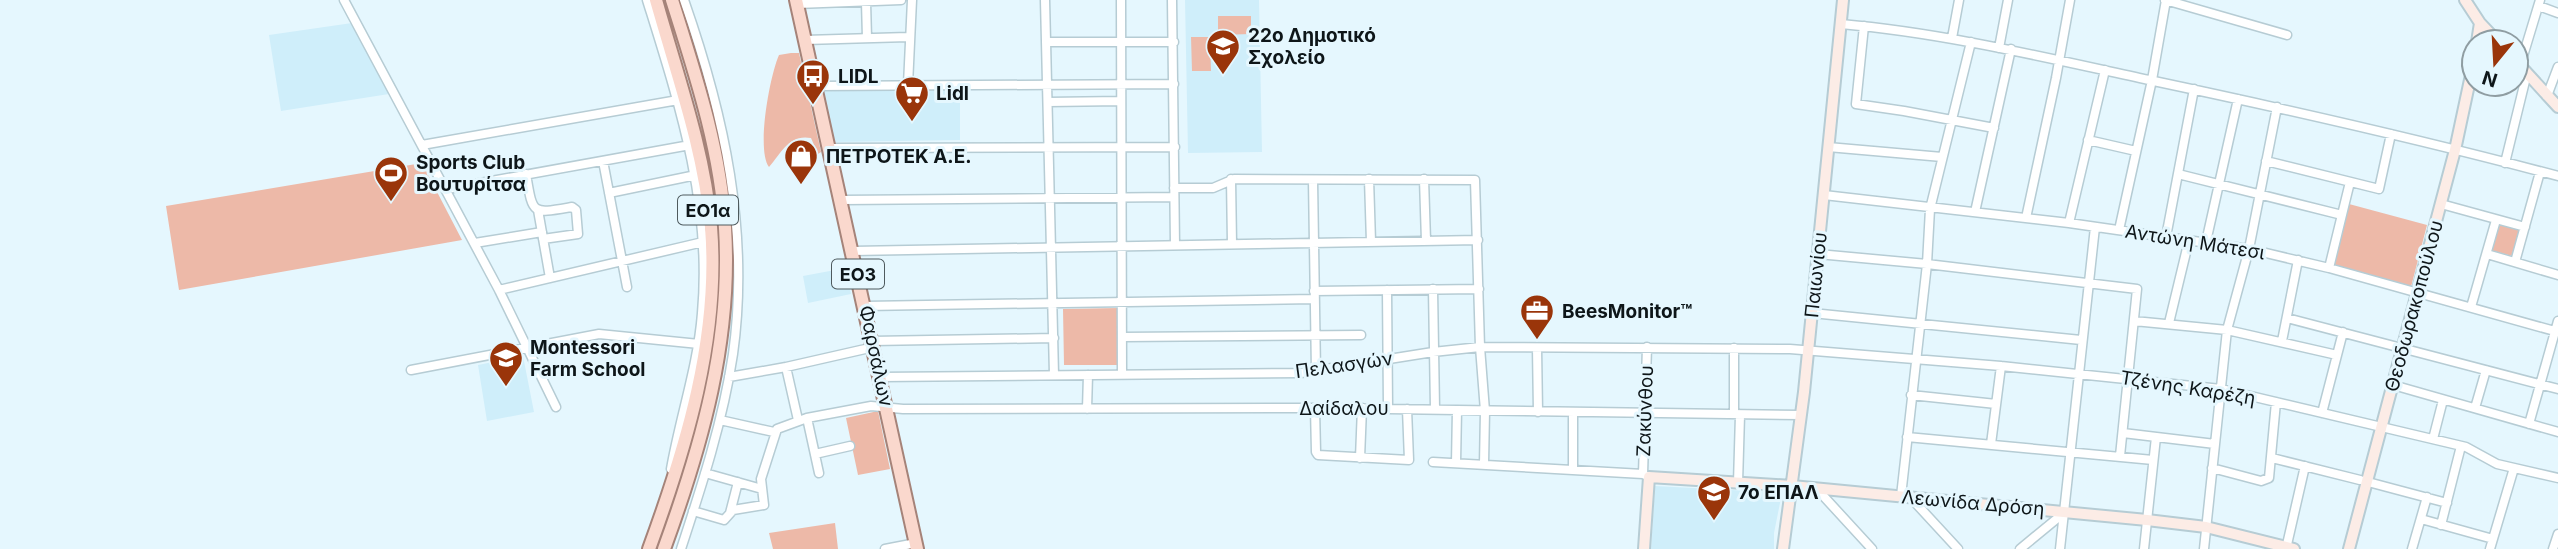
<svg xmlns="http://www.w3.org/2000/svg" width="2558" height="549" font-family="Inter,sans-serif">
  <rect width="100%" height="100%" fill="#e5f7fe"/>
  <path fill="#cfeefa" d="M1185,0H1259L1262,152L1188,153Z
    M352,23L389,94L281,111L269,35Z
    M960,86V140L833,142L821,88Z
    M846,268L851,294L808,303L803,276Z
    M523,356L534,412L487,421L478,365Z
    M1655,486L1769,492L1781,498L1774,533V549H1651Z"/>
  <path fill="#edb9a8" d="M1218,16H1251V34L1218,35Z
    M1191,37H1210L1211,71H1192Z
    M791,53H799L821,152L818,154L811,138C789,134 782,152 769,167C756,150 770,75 779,55Z
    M422,163L462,240L179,290L166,206Z
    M2349,204L2427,225L2411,287L2333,265Z
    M2498,222L2520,229L2512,256L2490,250Z
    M1119,308L1120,365H1064L1063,309Z
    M878,411L890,469L858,475L846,418Z
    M835,523L838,549H773L769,533Z"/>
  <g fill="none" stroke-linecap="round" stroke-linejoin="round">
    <g stroke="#b6ccd4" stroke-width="11">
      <path id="street" d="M344,0L499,290L556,407
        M647,0C679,103 712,203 702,313C698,366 680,417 671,469
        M1045,0L1054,375
        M1121,0L1122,374
        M1172,0L1175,245
        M2165,0L2287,35
        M866,2L867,38
        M797,4L901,0
        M2539,6L2558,13
        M1841,24C1945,33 2047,58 2149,80C2286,109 2423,140 2558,176
        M1864,26L1856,104L1904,111L1994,128
        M1952,38L1959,0
        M805,40L908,37
        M1047,42H1174
        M1999,48L2008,0
        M2520,66L2540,0
        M908,85L912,0
        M816,86L1174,84
        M2547,96L2558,67
        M1048,102L1121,101
        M2088,140L2136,151
        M422,145L678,100
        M1828,147L1942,157
        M830,148L1175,147
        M603,161L627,287
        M2266,161L2379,189L2391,134
        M2505,163L2527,73
        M526,174C533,215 531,214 572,207L576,210L578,234L543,239
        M2178,174L2342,215
        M1231,179L1232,244
        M1369,179L1371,242
        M1424,179L1426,241
        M1313,180L1316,372
        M1174,188H1213L1234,179L1475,180L1480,347L1485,411L1484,464
        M447,189L690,145
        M609,193L696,175
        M1824,195L2069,223L2249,249L2329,268L2558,332
        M842,200L1174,197
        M2441,204L2525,227
        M538,210L550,278
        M1975,212L2011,49
        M2026,218L2056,78L2070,0
        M2069,223L2105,70
        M2119,230L2152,80L2166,0
        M2166,237L2194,89
        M2206,242L2238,99
        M475,243L542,232
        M853,251L1478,240
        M1818,254L1927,264L2137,289L2120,456
        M2487,254L2558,275
        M2515,262L2540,172
        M2329,268L2350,182
        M1433,289L1435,409
        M499,290L703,242
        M1387,290L1388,408
        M1314,291L1479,289
        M865,306L1314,299
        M2471,307L2496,220
        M1812,313L2081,340
        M2287,318L2558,389
        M2134,321L2227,330L2337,355
        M2169,323L2189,240
        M1123,337L1361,335
        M872,341L1054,338
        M2282,341L2298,260
        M1537,348L1538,412
        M786,367L798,420
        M411,370L599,334L699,344
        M729,377L786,367L874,347
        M880,377L1301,373L1433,352L1480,347L1790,349L2001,366L2221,389L2466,447L2497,464L2558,478
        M2393,385L2558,432
        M1911,395L1996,404
        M1315,408L1316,452L1318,455L1409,460L1407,409
        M2475,408L2486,370
        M1087,409L1088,375
        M1573,412V469
        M2322,413L2343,332
        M1734,414V348
        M807,418L819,473
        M720,420L774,432
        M2529,424L2558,321
        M2123,433L2215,444
        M1907,437L2153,460
        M2433,439L2443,400
        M1991,444L2001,366
        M815,454L850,446
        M1360,458L1362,408
        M2272,458L2360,480
        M1433,462L1643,474L1649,477
        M1456,463L1457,410
        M2212,468L2261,481L2269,478L2276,402
        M705,473L762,489
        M1643,474L1647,347
        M2368,482L2447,503
        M1738,483L1740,415
        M1816,488L1872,549
        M1901,496L1927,264L1930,209L1971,42
        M1910,497L1958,549
        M693,511L724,520L733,510L764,505L761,479L777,429L807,418L871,406L903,409L1320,408L1801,415
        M730,513L738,482
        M2421,519L2493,539
        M2441,525L2461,446
        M681,549C702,485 723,421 733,354C750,232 724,114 684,0
        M885,549L916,543
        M2020,549L2065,512
        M2060,549L2095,227
        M2144,549L2156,437
        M2204,549L2227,330L2249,249L2277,107
        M2286,549L2305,466
        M2412,549L2427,497
        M2490,549L2514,468
        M2553,549L2558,534"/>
    </g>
    <g stroke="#b6ccd4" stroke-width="14">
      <path id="secondary" d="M2465,0L2480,23L2498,42
        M2477,42L2480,23
        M2516,61L2558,107
        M1644,549L1649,477L1792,486L2147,520L2206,527L2294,549
        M1783,549L1804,392L1843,0
        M2349,549L2455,150L2474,61"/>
    </g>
    <g stroke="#a58379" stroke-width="16">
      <path id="primary" d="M796,0L917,549
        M649,549C686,448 720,337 711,227C704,149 677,75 656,0
        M664,549C702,445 732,339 725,228C721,151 695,73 672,0"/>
    </g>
    <use href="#street" stroke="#fff" stroke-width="8"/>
    <use href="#secondary" stroke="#fcece6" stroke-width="10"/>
    <use href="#primary" stroke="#fad8cd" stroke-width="12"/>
  </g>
  <defs>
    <g id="school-pin" transform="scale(1.75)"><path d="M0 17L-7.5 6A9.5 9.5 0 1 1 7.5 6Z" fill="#9a350a" stroke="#e5f7fe"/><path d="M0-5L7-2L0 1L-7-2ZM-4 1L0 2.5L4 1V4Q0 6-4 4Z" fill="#fff"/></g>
    <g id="bus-pin" transform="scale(1.75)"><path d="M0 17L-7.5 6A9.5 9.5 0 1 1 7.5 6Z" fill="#9a350a" stroke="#e5f7fe"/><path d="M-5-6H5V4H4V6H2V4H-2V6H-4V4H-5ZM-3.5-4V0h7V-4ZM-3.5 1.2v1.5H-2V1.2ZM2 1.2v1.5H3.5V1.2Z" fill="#fff"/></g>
    <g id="supermarket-pin" transform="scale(1.75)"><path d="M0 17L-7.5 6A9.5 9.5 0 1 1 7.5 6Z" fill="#9a350a" stroke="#e5f7fe"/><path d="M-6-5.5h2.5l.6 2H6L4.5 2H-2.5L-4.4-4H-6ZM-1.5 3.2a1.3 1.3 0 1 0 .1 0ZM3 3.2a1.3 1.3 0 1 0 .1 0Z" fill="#fff"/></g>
    <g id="shop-pin" transform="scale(1.75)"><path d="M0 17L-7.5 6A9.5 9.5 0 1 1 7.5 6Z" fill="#9a350a" stroke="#e5f7fe"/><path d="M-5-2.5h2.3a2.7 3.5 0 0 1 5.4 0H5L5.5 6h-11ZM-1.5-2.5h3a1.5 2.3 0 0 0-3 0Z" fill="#fff"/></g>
    <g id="stadium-pin" transform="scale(1.75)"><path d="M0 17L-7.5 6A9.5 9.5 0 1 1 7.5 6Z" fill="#9a350a" stroke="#e5f7fe"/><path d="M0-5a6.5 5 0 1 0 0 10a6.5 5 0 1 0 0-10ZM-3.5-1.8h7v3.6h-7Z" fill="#fff"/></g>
    <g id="office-pin" transform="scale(1.75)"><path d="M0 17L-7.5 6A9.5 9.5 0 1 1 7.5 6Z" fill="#9a350a" stroke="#e5f7fe"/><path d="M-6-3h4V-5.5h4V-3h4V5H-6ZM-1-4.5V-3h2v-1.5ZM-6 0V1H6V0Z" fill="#fff"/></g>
  </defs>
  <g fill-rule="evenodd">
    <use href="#school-pin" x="1223" y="46"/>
    <use href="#bus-pin" x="813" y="76"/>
    <use href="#supermarket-pin" x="912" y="93"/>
    <use href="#shop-pin" x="801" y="156"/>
    <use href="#stadium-pin" x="391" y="173"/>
    <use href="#office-pin" x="1537" y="311"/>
    <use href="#school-pin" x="506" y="358"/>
    <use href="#school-pin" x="1714" y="492"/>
  </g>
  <g text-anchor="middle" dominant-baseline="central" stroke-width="6" stroke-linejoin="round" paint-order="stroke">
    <g fill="#e5f7fe" stroke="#4e5a5e" stroke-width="2">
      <rect x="678" y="195.5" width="60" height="29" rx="5"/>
      <rect x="832" y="259.5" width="52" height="29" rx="5"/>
    </g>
    <g font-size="18" font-weight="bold" fill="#0e1619">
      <text x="708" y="210">ΕΟ1α</text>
      <text x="858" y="274">ΕΟ3</text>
    </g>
    <g font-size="19" font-weight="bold" fill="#0e1619" stroke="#e5f7fe" text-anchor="start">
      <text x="1248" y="35">22ο Δημοτικό<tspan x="1248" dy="22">Σχολείο</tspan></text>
      <text x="838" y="76">LIDL</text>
      <text x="936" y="93">Lidl</text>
      <text x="826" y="156">ΠΕΤΡΟΤΕΚ Α.Ε.</text>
      <text x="416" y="162">Sports Club<tspan x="416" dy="22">Βουτυρίτσα</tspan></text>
      <text x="1562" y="311">BeesMonitor™</text>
      <text x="530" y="347">Montessori<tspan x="530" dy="22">Farm School</tspan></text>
      <text x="1738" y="492">7ο ΕΠΑΛ</text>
    </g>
    <g font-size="19" fill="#0e1619" stroke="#e5f7fe">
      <text transform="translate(2195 242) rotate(9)">Αντώνη Μάτεσι</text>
      <text transform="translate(1816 275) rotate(-84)">Παιωνίου</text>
      <text transform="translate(2414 306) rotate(-75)">Θεοδωρακοπούλου</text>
      <text transform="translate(876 356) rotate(78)">Φαρσάλων</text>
      <text transform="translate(1344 365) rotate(-8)">Πελασγών</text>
      <text transform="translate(2188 388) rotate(9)">Τζένης Καρέζη</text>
      <text x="1344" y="408">Δαίδαλου</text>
      <text transform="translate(1645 411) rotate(-88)">Ζακύνθου</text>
      <text transform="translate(1973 503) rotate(5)">Λεωνίδα Δρόση</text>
    </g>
  </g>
  <g transform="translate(2495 63) rotate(198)"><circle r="33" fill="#e5f7fe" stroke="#8f9da2" stroke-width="2"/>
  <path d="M0-5L12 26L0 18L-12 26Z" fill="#9a350a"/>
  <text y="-10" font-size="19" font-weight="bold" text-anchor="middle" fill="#0e1619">N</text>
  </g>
</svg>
